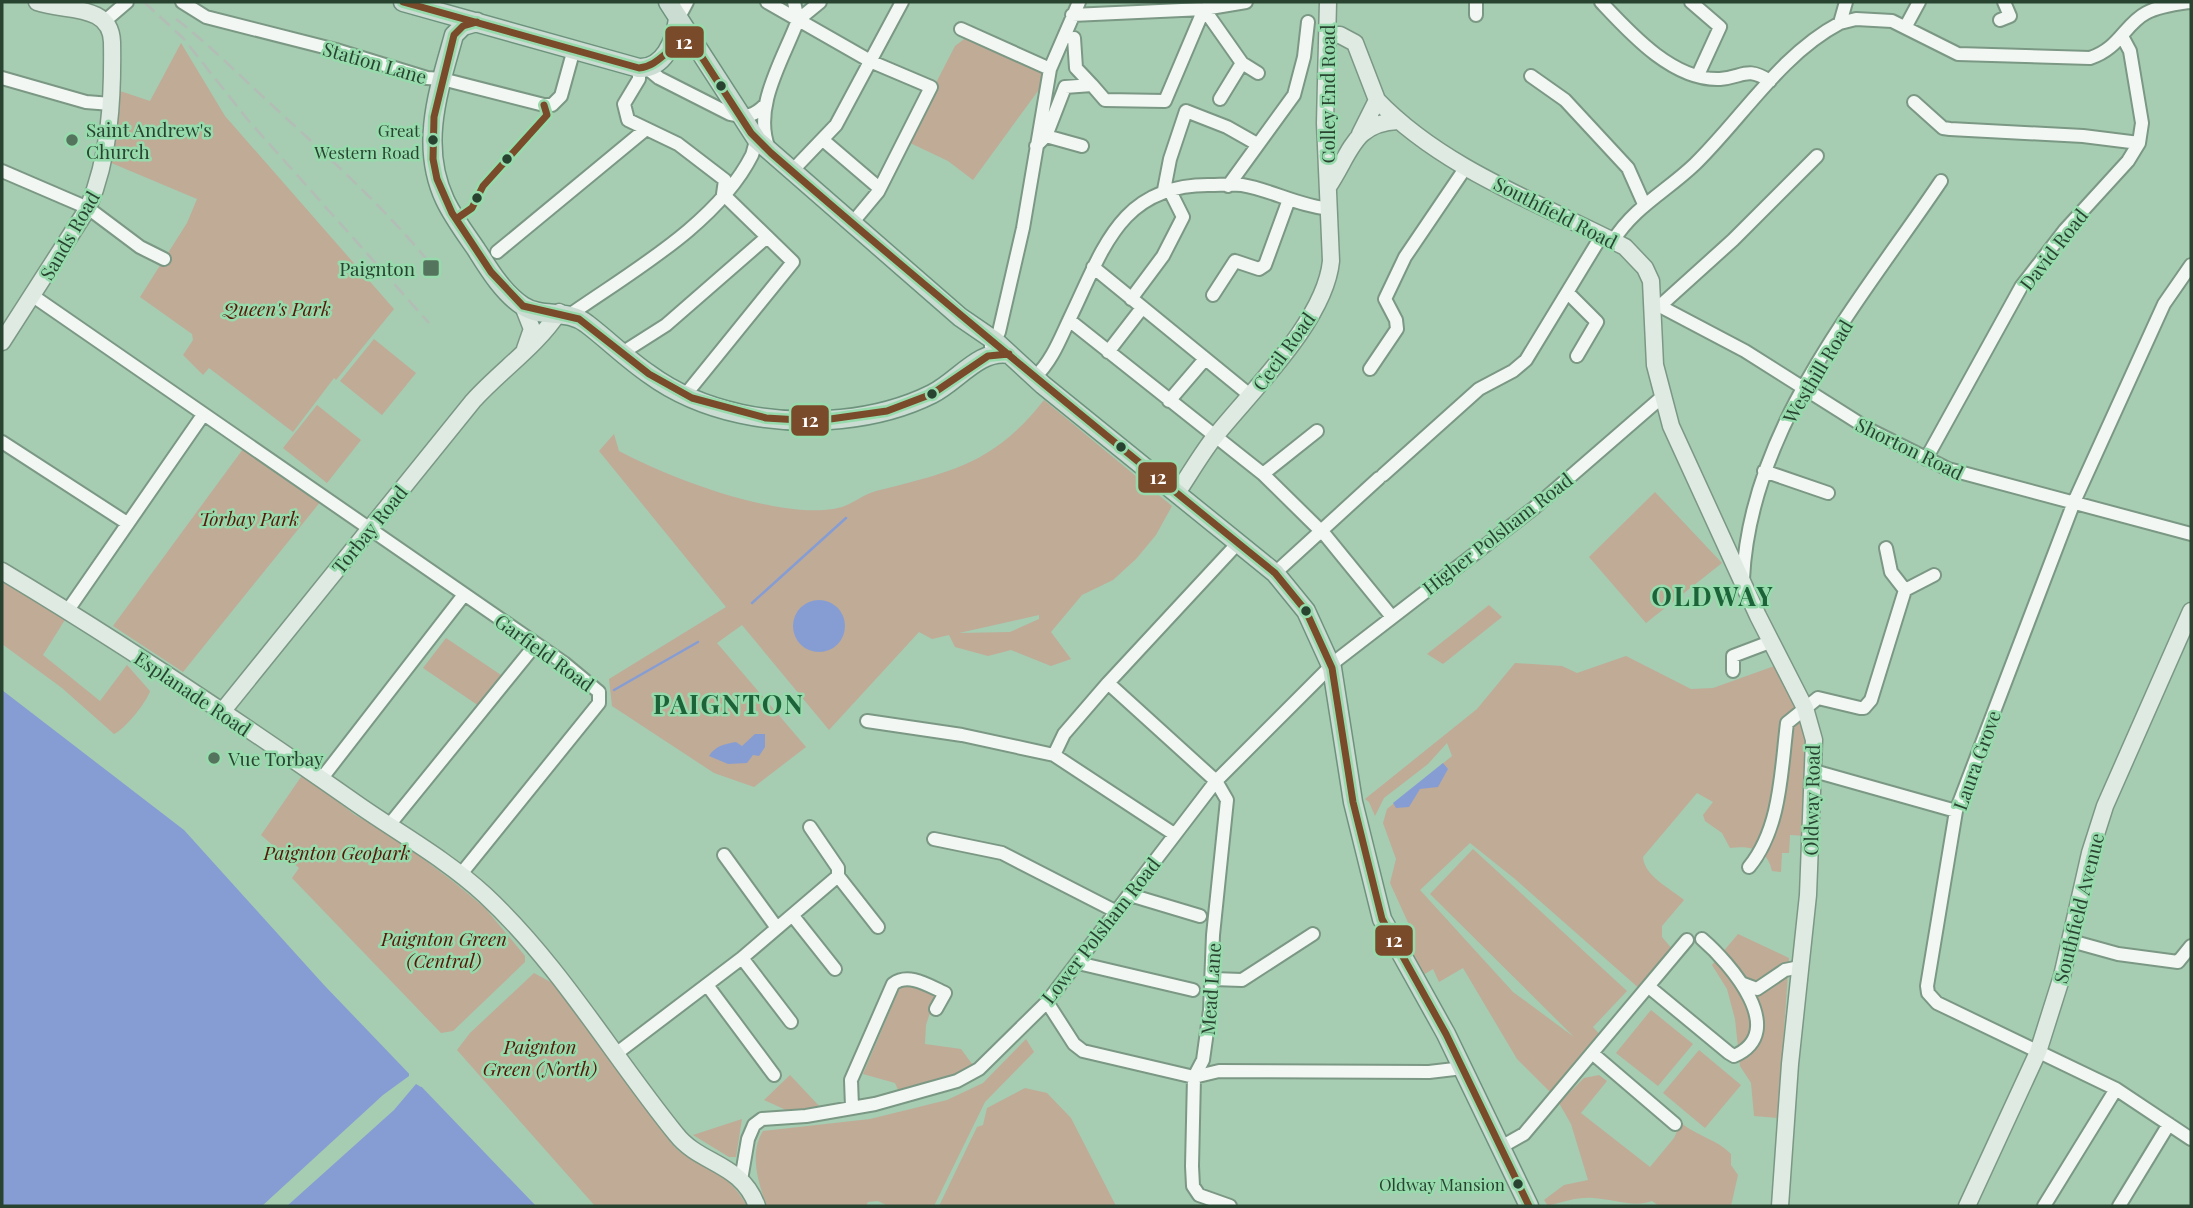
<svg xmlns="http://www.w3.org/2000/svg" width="2193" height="1208" font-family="'Playfair Display',serif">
  <rect width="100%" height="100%" fill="#a6ccb2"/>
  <path fill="#c0ab96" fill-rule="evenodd" d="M968,36L1042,70L1046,80L973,180L948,161L906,141L955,46Z
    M181,43L225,116L394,309L336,380L334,378L293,432L209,368L203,375L183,355L193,340L192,334L140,297L187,223L197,199L109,162L120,91L150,101Z
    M374,339L416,373L382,415L340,381Z
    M1044,400L1172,506L1156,535L1136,559L1113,580L1082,595L1051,632L1071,659L1051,666L1011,650L988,656L955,647L949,635L932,639L919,632L829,730L742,625L717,643L806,747L754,787L714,773L612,706L609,679L726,607L599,451L614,434L619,451C669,478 786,523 842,507C854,503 864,494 876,491C951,472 994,464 1044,400ZM1039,615V619L1010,632L959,633Z
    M317,405L361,440L327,483L283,448Z
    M243,449L321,501L183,672L113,626Z
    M1655,492L1722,563L1646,623L1589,557Z
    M2,578L66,618L43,655L100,701L127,665L150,691C147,702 124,730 114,734L62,688L2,644Z
    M1489,605L1502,617L1443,664L1427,654Z
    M446,638L504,677L479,706L423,668Z
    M1626,656L1691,689L1713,688L1780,664L1812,740L1808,836L1790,835L1789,853H1782L1781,872L1772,871C1768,850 1751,845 1730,848L1722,833L1705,821L1703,815L1713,802L1697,793L1643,857C1644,876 1670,888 1684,900L1662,926V937L1673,950L1641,990L1515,879L1470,843L1420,890L1513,992L1574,1037L1430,894L1473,849L1627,991L1593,1027L1602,1037L1553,1095L1517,1059L1463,968L1439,982L1433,969L1423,975L1402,934L1411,929L1390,883L1396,859L1383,823L1387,809L1452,756L1447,743L1428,764L1384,798L1375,816L1369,802L1365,799L1477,709L1515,663L1562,666L1577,673Z
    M303,774L355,815L392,835L455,883L485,908L525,956V962L453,1031L441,1033L292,878L299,868L261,835Z
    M1738,934L1789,958L1778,1118L1754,1116L1751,1083L1740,1066L1735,1019L1727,989L1712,965Z
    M534,973L556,985L667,1134C672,1155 702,1161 718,1173C730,1182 740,1193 747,1206H595L457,1050L470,1033Z
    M912,983L930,991L935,997L926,1025L925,1044L961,1049L975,1068L898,1090L895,1083L863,1074L900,987Z
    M1651,1010L1693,1044L1658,1086L1616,1053Z
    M1026,1039L1034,1052L985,1102L934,1206H888L878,1201L868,1202L866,1206H767C758,1183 749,1153 763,1131L870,1119L947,1100L983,1083Z
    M1699,1050L1741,1085L1705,1128L1663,1093Z
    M790,1075L821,1108L786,1110L764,1100Z
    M1599,1075L1607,1081L1581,1113L1650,1167L1674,1138L1681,1123C1697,1136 1718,1140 1731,1154V1165L1738,1175L1731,1206H1659L1652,1201C1634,1208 1613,1199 1593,1198C1577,1197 1563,1202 1548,1206L1544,1200L1564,1185L1588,1180L1571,1124L1559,1103L1584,1078Z
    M1025,1088L1047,1093L1071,1118L1116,1206H939L977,1127L983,1125L987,1108Z
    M742,1119L736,1157H729L693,1135Z"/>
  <path fill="#869dd4" d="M793 626a26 26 0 1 1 52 0a26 26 0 1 1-52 0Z
    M2,690L184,830L324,985L536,1206H2Z
    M755,734H765V747L759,756L753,755L747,763L728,764L709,756C715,746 724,744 736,742L742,746Z
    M1443,763L1448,769L1438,787L1420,789L1409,807L1396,808L1393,803Z"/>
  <path fill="#a6ccb2" d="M409,1068L426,1085L421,1087L416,1084L394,1110L287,1206H262L383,1095L409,1076Z"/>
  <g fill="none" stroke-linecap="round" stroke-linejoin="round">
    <path stroke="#869dd4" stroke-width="2.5" d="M752,603L846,518
      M614,690L698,642"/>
    <g stroke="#7b9884" stroke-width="16">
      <path id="street" d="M182,2L206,17L336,50L427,78L442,79L544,105H552L561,96L574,49
        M767,2L872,62L931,87L878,192L853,222
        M794,2L798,20L820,2
        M1601,2C1630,33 1673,81 1720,79C1744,77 1746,66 1770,81
        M1691,2L1720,27L1698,75
        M1204,9L1242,63L1258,73
        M1072,15L1204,9L1246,2
        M1476,15V2
        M678,19L687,2
        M106,20L127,2
        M2000,20L2010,16L2004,2
        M1840,23L1856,19L1892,21L1958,54L2090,58C2119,49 2125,24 2146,13C2159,6 2176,4 2190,2
        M1906,26L1919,2
        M961,29L1050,69
        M639,68V79L624,104L628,120L678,144L725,180L723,194L793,262L686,394
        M648,69L659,78L730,114C746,118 754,116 765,105
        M1531,76L1565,100L1628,168L1644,204
        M2,78L86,102L111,104
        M1092,85L1105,100L1165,101L1204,9
        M1220,99L1242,63
        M1914,102L1943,128L1950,129L2083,136L2139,143
        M1046,136L1082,146
        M823,140L878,187
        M1036,146L1046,136L1065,87L1092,85L1076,68L1074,38
        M769,149C752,107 783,60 798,20
        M2,171L88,208L140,247L164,259
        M792,171L836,125L902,2
        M1228,186L1294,95L1304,57L1308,22
        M1164,190L1170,159L1186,111L1227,127L1257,144
        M1613,241C1634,207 1667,191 1695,164C1742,118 1781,54 1840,23L1846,2
        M497,252L646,129
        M2191,265L2164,304L2074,502L1956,811L1927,986L1928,993L1937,1003L2116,1089L2191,1139
        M1093,267L1251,396
        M1568,293L1597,322L1577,356
        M1213,295L1235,261L1259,269L1265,265L1288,202
        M33,296L564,663L599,692V703L461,874
        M1131,299L1163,256L1183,217L1169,189
        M1654,303L1745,351L1870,430L1948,469L2191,534
        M1661,305L1733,240L1817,156
        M571,314C631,272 718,223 752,155C754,150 754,145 757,140
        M1069,320L1263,474L1326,536L1392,617
        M991,346L999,332L1023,228L1050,69L1079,2
        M1108,352L1142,308
        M622,353L666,325L767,237
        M1370,369L1397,329L1396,320L1385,299L1405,257L1466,167
        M1035,377C1052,361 1060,339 1070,318C1103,250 1120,184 1210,185C1220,185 1232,184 1242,185C1272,190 1298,206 1330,209
        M1169,401L1205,359
        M2,442L127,523
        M1926,459L2021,287L2065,230L2128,161L2139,143L2142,123L2130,51L2123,38
        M1764,471L1828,493
        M1263,474L1317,431
        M1383,475L1479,389L1513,371L1526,360L1602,235
        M1275,573L1379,478
        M1743,579C1750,428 1860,301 1941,181
        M1905,590L1934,575
        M68,610L203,415
        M1733,671V656L1770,642
        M1108,683L1216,781L1227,800L1213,935L1210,1010L1203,1060L1194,1077L1192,1166L1193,1186L1199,1195L1230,1206
        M867,721L962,735L1054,755L1174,834
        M1054,755L1064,734L1108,683L1238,543
        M1814,771L1956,811
        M322,778L463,596
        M390,824L536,644
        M810,827L838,868V876L878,927
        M934,839L1002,853L1117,912
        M724,855L777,928
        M1749,867C1781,828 1781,771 1787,723L1818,698L1860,708H1864L1871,700L1905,590L1891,572L1886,548
        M1130,895L1200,916
        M793,916L835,969
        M2071,941L2118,954L2178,962L2191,946
        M742,958L791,1022
        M1078,963L1193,990
        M1213,979L1242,980L1313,934
        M1741,983L1757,989L1785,970L1800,967
        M707,985L774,1075
        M1649,987L1729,1053L1734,1056C1790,1032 1730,963 1702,939
        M1047,1002L1074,1044L1083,1051L1194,1077L1219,1071L1429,1072L1463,1068
        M617,1053L742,958L838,876
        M1592,1053L1675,1124
        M852,1107L851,1080L893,984C909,972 929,986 945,993L936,1009
        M1501,1147L1524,1134L1687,940
        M741,1180L748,1139L754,1125L762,1119L806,1116L875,1104L957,1081L979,1069L1047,1002L1216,781L1337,660L1534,508L1662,397
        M2044,1206L2116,1089
        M2119,1206L2169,1124"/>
    </g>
    <g stroke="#7b9884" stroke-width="19">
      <path id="secondary" d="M1328,35H1340L1355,43L1377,100L1360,134
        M1377,100C1443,169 1542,204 1625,247L1645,268L1651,281L1655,365L1671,426L1758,616L1805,708L1814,740L1808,895L1790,1064L1780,1206
        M1328,187C1351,153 1353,123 1398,121
        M523,306L532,329L525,349
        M2,342L88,208C110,156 113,98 112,42C111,3 64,12 37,2
        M1177,493C1189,475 1200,456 1213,439C1249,393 1325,322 1331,261L1325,123L1328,2
        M2,571C124,644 243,724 360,806C402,835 447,860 485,895C560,965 612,1055 676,1134C700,1165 741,1162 757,1206
        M221,713L473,401C501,370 536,347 559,312
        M1967,1206L2038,1052L2062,976L2090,853L2105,806L2191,611"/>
    </g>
    <g stroke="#6d937d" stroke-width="21">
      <path id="primary" d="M403,2L639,68C664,69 675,41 678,19
        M668,2L757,140L960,317L995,341L1043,385L1275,573L1306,611L1332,668L1353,802L1382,919L1446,1034L1529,1206
        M477,22L463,26L454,35C439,89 419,145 445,200C453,217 465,233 476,249C488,268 503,293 523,306C543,319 567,308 587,324C608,340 627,359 649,374C702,413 776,426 841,419C871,416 904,408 932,394C958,381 979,349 1009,354"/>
    </g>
    <use href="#street" stroke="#f2f7f3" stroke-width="12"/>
    <use href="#secondary" stroke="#dfeae3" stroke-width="16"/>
    <use href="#primary" stroke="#cbdcd3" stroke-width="18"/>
    <path stroke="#b3bdb6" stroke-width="2.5" stroke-dasharray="14 7" stroke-linecap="butt" d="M144,2L183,38L248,120L429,323
      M176,19C211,46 240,76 272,105C327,156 380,203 428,261"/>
    <g stroke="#97dbac" stroke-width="12">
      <path id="bus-1" d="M403,2L639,68C660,66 668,45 688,41L694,45L751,133L771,153C936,297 1105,435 1275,573L1306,611L1332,668L1353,802L1382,919L1446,1034L1529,1206
        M477,22L463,26L454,35L434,117L433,159L437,179L452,213L491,272L523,306L579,319L649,374L692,398L766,418L816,421L887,411L932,394L988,356L1009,354
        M456,219L472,208L483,186L547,115L544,105"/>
    </g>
    <use href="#bus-1" stroke="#7a4b2a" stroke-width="7"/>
  </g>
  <g fill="#284431" stroke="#97dbac" stroke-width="2.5">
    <circle cx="721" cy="86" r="6"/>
    <circle cx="433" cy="140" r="6"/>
    <circle cx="507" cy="159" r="6"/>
    <circle cx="477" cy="198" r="6"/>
    <circle cx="932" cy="394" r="6"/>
    <circle cx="1121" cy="447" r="6"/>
    <circle cx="1306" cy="611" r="6"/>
    <circle cx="1518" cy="1184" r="6"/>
  </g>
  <g fill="#54745e" stroke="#97dbac" stroke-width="2.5">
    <circle cx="72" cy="140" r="7"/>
    <rect x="422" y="259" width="18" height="18" rx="3.5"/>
    <circle cx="214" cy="758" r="7"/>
  </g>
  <g text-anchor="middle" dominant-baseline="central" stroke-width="5" stroke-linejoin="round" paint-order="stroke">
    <g font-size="17" fill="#284431" stroke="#97dbac" text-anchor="end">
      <text x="420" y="130">Great<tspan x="420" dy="22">Western Road</tspan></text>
      <text x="1505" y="1184">Oldway Mansion</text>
    </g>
    <g font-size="19" fill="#284431" stroke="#97dbac">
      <text transform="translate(375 62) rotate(16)">Station Lane</text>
      <text transform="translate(1327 94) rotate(-90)">Colley End Road</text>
      <text transform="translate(1556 212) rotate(27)">Southfield Road</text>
      <text transform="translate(69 235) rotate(-60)">Sands Road</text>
      <text transform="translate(2053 249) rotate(-52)">David Road</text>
      <text transform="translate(1283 351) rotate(-54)">Cecil Road</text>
      <text transform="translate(1817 371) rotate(-59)">Westhill Road</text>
      <text transform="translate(1910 448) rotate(26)">Shorton Road</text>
      <text transform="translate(369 529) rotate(-51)">Torbay Road</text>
      <text transform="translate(1497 533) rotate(-38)">Higher Polsham Road</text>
      <text transform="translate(545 652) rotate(36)">Garfield Road</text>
      <text transform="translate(193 693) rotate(34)">Esplanade Road</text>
      <text transform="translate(1976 760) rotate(-70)">Laura Grove</text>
      <text transform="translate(1811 800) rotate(-89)">Oldway Road</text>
      <text transform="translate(2078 908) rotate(-76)">Southfield Avenue</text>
      <text transform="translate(1100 930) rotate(-52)">Lower Polsham Road</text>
      <text transform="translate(1210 989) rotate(-86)">Mead Lane</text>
    </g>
    <g font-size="19" fill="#284431" stroke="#97dbac" text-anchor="start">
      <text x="86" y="129">Saint Andrew's<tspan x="86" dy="22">Church</tspan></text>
      <text x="415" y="268" text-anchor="end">Paignton</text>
      <text x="228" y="758">Vue Torbay</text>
    </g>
    <g font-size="19" font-style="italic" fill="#571608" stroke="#97dbac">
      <text x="277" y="308">Queen's Park</text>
      <text x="249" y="518">Torbay Park</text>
      <text x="337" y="852">Paignton Geopark</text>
      <text x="444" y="938">Paignton Green<tspan x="444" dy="22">(Central)</tspan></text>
      <text x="540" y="1046">Paignton<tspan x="540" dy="22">Green (North)</tspan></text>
    </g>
    <g font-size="26" font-weight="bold" letter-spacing="2" fill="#1d633a" stroke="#97dbac">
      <text x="1713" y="595">OLDWAY</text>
      <text x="729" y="703">PAIGNTON</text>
    </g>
  </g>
  <g stroke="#97dbac" stroke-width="2.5">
    <rect x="664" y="25" width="41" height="34" rx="7" fill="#7a4b2a"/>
    <rect x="790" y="404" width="40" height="33" rx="7" fill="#7a4b2a"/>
    <rect x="1137" y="461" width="41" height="33" rx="7" fill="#7a4b2a"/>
    <rect x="1374" y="924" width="40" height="33" rx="7" fill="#7a4b2a"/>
  </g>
  <g font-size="19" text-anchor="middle" font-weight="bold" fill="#fff">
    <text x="684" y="49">12</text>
    <text x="810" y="427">12</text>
    <text x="1158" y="484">12</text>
    <text x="1394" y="947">12</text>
  </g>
  <rect width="2193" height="1208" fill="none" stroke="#284431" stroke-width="7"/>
</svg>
